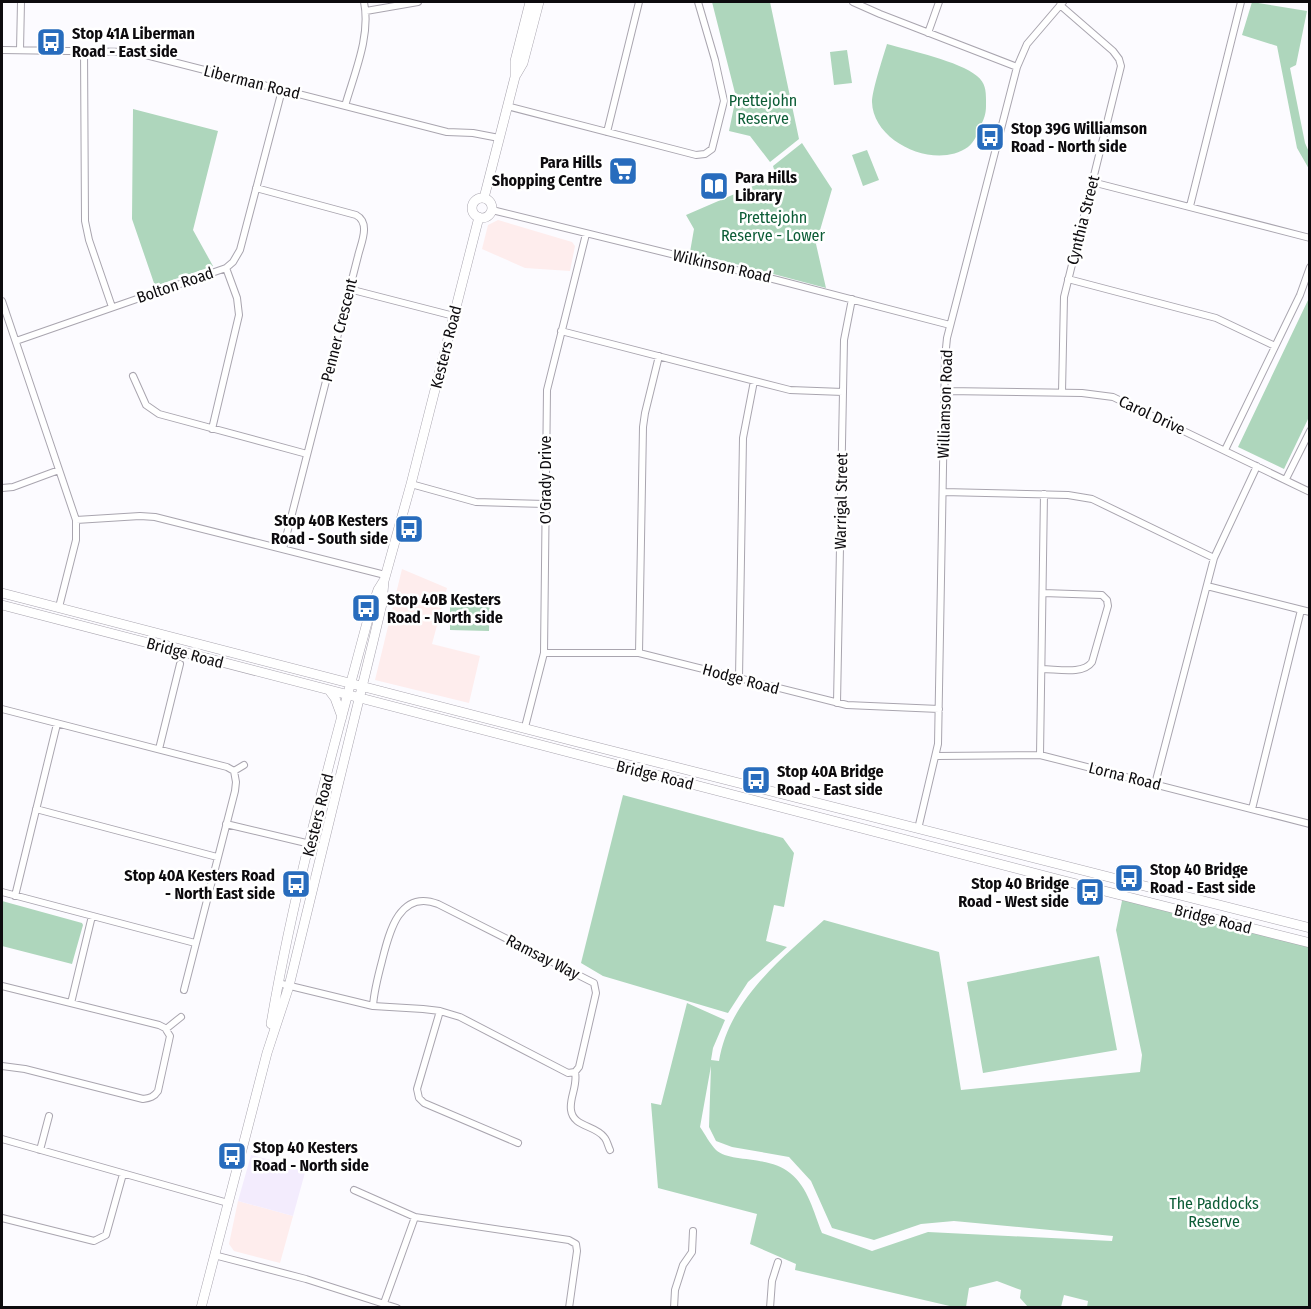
<svg xmlns="http://www.w3.org/2000/svg" width="1311" height="1309" font-family="'Fira Sans Condensed',sans-serif">
  <rect width="100%" height="100%" fill="#fcfbff"/>
  <path fill="#feeded" d="M498,220L572,242L575,246L570,271L525,268L482,249L488,225Z
    M402,569L447,588L432,644L480,656L469,703L375,680Z
    M238,1201L293,1216L280,1263L234,1251L229,1244Z"/>
  <path fill="#f3ecfd" d="M251,1155L306,1169L293,1216L238,1201Z"/>
  <path fill="#aed6bc" fill-rule="evenodd" d="M712,2H770L799,139L770,162L750,136L729,131L736,97Z
    M1252,2L1307,11L1296,65L1290,68L1305,143L1309,152V169L1297,148L1277,46L1242,35Z
    M887,44C911,51 959,61 977,76C987,84 986,94 986,106C986,114 984,119 980,127C978,134 974,142 968,147C936,170 873,143 872,102C872,91 883,57 887,44Z
    M847,50L852,83L834,85L830,52Z
    M133,109L218,131L193,230L213,266L155,286L132,219Z
    M802,143L832,189L816,244L826,288L690,252L694,229L686,215L776,176L773,166Z
    M867,150L879,180L863,186L852,155Z
    M1309,298V417L1284,469L1238,447Z
    M450,595H490L489,631L450,630Z
    M623,795L783,838L794,853L784,907L774,905L766,941L787,947L748,982L728,1013L603,976L581,963Z
    M1123,896L1309,943V1307H1087L1088,1301L1064,1295L1061,1307H1028L1020,1298L1021,1290L997,1281L969,1288L966,1307H954L795,1270L796,1264L750,1244L757,1214L658,1188L651,1103L661,1105L687,1003L725,1020L713,1048L711,1060L719,1061C729,1000 781,959 824,920L939,952L961,1090L1140,1072L1142,1055L1116,930ZM711,1066L709,1127L716,1141L732,1147L789,1157L811,1181L832,1228L874,1240L921,1224L954,1221L1113,1236L1112,1241L928,1232L872,1251L822,1233C814,1213 808,1187 790,1173C769,1155 730,1163 716,1150C710,1144 705,1134 700,1127Z
    M2,901L82,923L83,925L72,964L2,946Z
    M1099,956L1117,1050L983,1073L967,982Z"/>
  <g fill="none" stroke-linecap="round" stroke-linejoin="round">
    <g stroke="#a9a5af" stroke-width="8">
      <path id="minor" d="M853,2L880,14L1017,67
        M1060,5L1113,51L1119,59L1121,66L1064,297L1062,392
        M366,11L418,2
        M928,33L939,2
        M2,50L134,52L447,132L473,133L499,138
        M20,50L21,2
        M84,50L85,221L89,240L112,307
        M345,106C354,74 371,36 364,2
        M507,106L696,155L705,154L712,149L724,101L715,60L698,2
        M607,132L639,2
        M1092,182L1310,238
        M256,188L356,215C371,223 361,243 358,256L283,549
        M1190,206L1241,2
        M492,210L777,280L950,325
        M1068,279L1216,318L1275,346
        M349,289L454,316
        M2,301L76,520V540L59,607
        M561,331L790,390L843,392
        M16,341L226,268L233,262L240,250L282,90
        M133,376L146,405L159,414L307,454
        M945,391L1082,393L1113,397L1310,492
        M212,429L239,315L237,298L226,268
        M1225,450L1300,295L1310,267
        M1286,479L1310,431
        M411,484L476,502L545,504
        M2,488L13,487L59,470
        M943,492L1068,495L1092,499L1214,558
        M76,520L140,516L155,517L385,575
        M1207,586L1310,612
        M544,653H639L847,705L939,709
        M639,653L643,427L645,413L659,356
        M1042,669C1057,669 1083,675 1092,662L1108,606L1107,600L1102,595L1043,593
        M739,678L743,438L754,381
        M837,703L844,340L852,299
        M2,709L227,767L234,771L236,782L235,791L184,990
        M525,727L544,653L547,390L586,234
        M159,749L180,664
        M1040,755L1044,494
        M937,756L1040,755L1310,824
        M234,771L244,765
        M1155,784L1214,558L1257,466
        M36,809L217,857
        M1252,809L1301,610
        M226,824L323,847
        M918,829L938,744L945,358L947,338L1017,67L1027,44L1063,2
        M2,892L195,943
        M15,896L57,724
        M278,983L373,1006L423,1009L440,1011L460,1017L568,1073L575,1072L579,1067L596,993L594,983L438,904C399,889 389,933 382,961C378,976 374,991 373,1006
        M2,986L159,1025L165,1028L170,1036L158,1091C154,1097 150,1098 143,1099L25,1069L2,1066
        M71,1003L92,916
        M440,1011L417,1089L419,1098L424,1103L518,1143
        M166,1029L181,1017
        M575,1072C578,1086 569,1098 571,1110C573,1127 595,1125 604,1137C607,1140 608,1146 610,1150
        M2,1139L228,1203
        M40,1150L49,1116
        M354,1190L415,1217L569,1240L576,1244L577,1251L569,1308
        M2,1218L94,1241L106,1235L123,1174
        M214,1255L306,1279L397,1308
        M384,1303L415,1217
        M674,1308L675,1290L683,1265L692,1252L693,1231
        M770,1308L772,1281L778,1262"/>
    </g>
    <g stroke="#a9a5af" stroke-width="10">
      <path id="secondary" d="M516,75L523,63L539,2
        M472 208a10 10 0 1 1 20 0a10 10 0 1 1-20 0Z
        M484,198L515,77V61L530,2
        M2,593L577,742L1310,928
        M2,605L1057,879L1310,943
        M329,690L335,698L342,717
        M271,1024C294,888 332,753 368,619L378,590L383,582
        M201,1308L267,1053L289,986L373,642L382,604L384,581L411,484L479,217"/>
    </g>
    <use href="#minor" stroke="#fff" stroke-width="6"/>
    <use href="#secondary" stroke="#fff" stroke-width="9"/>
  </g>
  <defs>
    <g id="bus-square" transform="scale(1.5)"><rect x="-9" y="-9" width="18" height="18" rx="4" fill="#286cbd" stroke="#fff"/><path d="M-5-6H5V4H4V6H2V4H-2V6H-4V4H-5ZM-3.5-4V0h7V-4ZM-3.5 1.2v1.5H-2V1.2ZM2 1.2v1.5H3.5V1.2Z" fill="#fff"/></g>
    <g id="supermarket-square" transform="scale(1.5)"><rect x="-9" y="-9" width="18" height="18" rx="4" fill="#286cbd" stroke="#fff"/><path d="M-6-5.5h2.5l.6 2H6L4.5 2H-2.5L-4.4-4H-6ZM-1.5 3.2a1.3 1.3 0 1 0 .1 0ZM3 3.2a1.3 1.3 0 1 0 .1 0Z" fill="#fff"/></g>
    <g id="library-square" transform="scale(1.5)"><rect x="-9" y="-9" width="18" height="18" rx="4" fill="#286cbd" stroke="#fff"/><path d="M-6-4Q-3-5.5-.7-3.5V5Q-3 3-6 4ZM6-4Q3-5.5 .7-3.5V5Q3 3 6 4Z" fill="#fff"/></g>
  </defs>
  <g fill-rule="evenodd">
    <use href="#bus-square" x="51" y="42"/>
    <use href="#bus-square" x="990" y="137"/>
    <use href="#supermarket-square" x="623" y="171"/>
    <use href="#library-square" x="714" y="186"/>
    <use href="#bus-square" x="409" y="529"/>
    <use href="#bus-square" x="366" y="608"/>
    <use href="#bus-square" x="756" y="780"/>
    <use href="#bus-square" x="1129" y="878"/>
    <use href="#bus-square" x="296" y="884"/>
    <use href="#bus-square" x="1090" y="892"/>
    <use href="#bus-square" x="232" y="1156"/>
  </g>
  <g text-anchor="middle" dominant-baseline="central" stroke-width="5" stroke-linejoin="round" paint-order="stroke">
    <g font-size="16" font-weight="bold" fill="#0d0b0e" stroke="#fff" text-anchor="start">
      <text x="72" y="33">Stop 41A Liberman<tspan x="72" dy="18">Road - East side</tspan></text>
      <text x="1011" y="128">Stop 39G Williamson<tspan x="1011" dy="18">Road - North side</tspan></text>
      <text x="602" y="162" text-anchor="end">Para Hills<tspan x="602" dy="18">Shopping Centre</tspan></text>
      <text x="735" y="177">Para Hills<tspan x="735" dy="18">Library</tspan></text>
      <text x="388" y="520" text-anchor="end">Stop 40B Kesters<tspan x="388" dy="18">Road - South side</tspan></text>
      <text x="387" y="599">Stop 40B Kesters<tspan x="387" dy="18">Road - North side</tspan></text>
      <text x="777" y="771">Stop 40A Bridge<tspan x="777" dy="18">Road - East side</tspan></text>
      <text x="1150" y="869">Stop 40 Bridge<tspan x="1150" dy="18">Road - East side</tspan></text>
      <text x="275" y="875" text-anchor="end">Stop 40A Kesters Road<tspan x="275" dy="18">- North East side</tspan></text>
      <text x="1069" y="883" text-anchor="end">Stop 40 Bridge<tspan x="1069" dy="18">Road - West side</tspan></text>
      <text x="253" y="1147">Stop 40 Kesters<tspan x="253" dy="18">Road - North side</tspan></text>
    </g>
    <g font-size="16" fill="#0d0b0e" stroke="#fff">
      <text transform="translate(252 82) rotate(14)">Liberman Road</text>
      <text transform="translate(1083 220) rotate(-76)">Cynthia Street</text>
      <text transform="translate(722 266) rotate(13)">Wilkinson Road</text>
      <text transform="translate(175 285) rotate(-19)">Bolton Road</text>
      <text transform="translate(339 330) rotate(-76)">Penner Crescent</text>
      <text transform="translate(446 347) rotate(-76)">Kesters Road</text>
      <text transform="translate(945 404) rotate(-88)">Williamson Road</text>
      <text transform="translate(1152 415) rotate(25)">Carol Drive</text>
      <text transform="translate(545 480) rotate(-90)">O'Grady Drive</text>
      <text transform="translate(841 501) rotate(-89)">Warrigal Street</text>
      <text transform="translate(185 653) rotate(15)">Bridge Road</text>
      <text transform="translate(741 679) rotate(15)">Hodge Road</text>
      <text transform="translate(655 775) rotate(14)">Bridge Road</text>
      <text transform="translate(1125 776) rotate(14)">Lorna Road</text>
      <text transform="translate(318 815) rotate(-76)">Kesters Road</text>
      <text transform="translate(1213 919) rotate(14)">Bridge Road</text>
      <text transform="translate(543 957) rotate(27)">Ramsay Way</text>
    </g>
    <g font-size="16" fill="#0c5c36" stroke="#fff">
      <text x="763" y="100">Prettejohn<tspan x="763" dy="18">Reserve</tspan></text>
      <text x="773" y="217">Prettejohn<tspan x="773" dy="18">Reserve - Lower</tspan></text>
      <text x="1214" y="1203">The Paddocks<tspan x="1214" dy="18">Reserve</tspan></text>
    </g>
  </g>
  <rect width="1311" height="1309" fill="none" stroke="#0d0b0e" stroke-width="6"/>
</svg>
